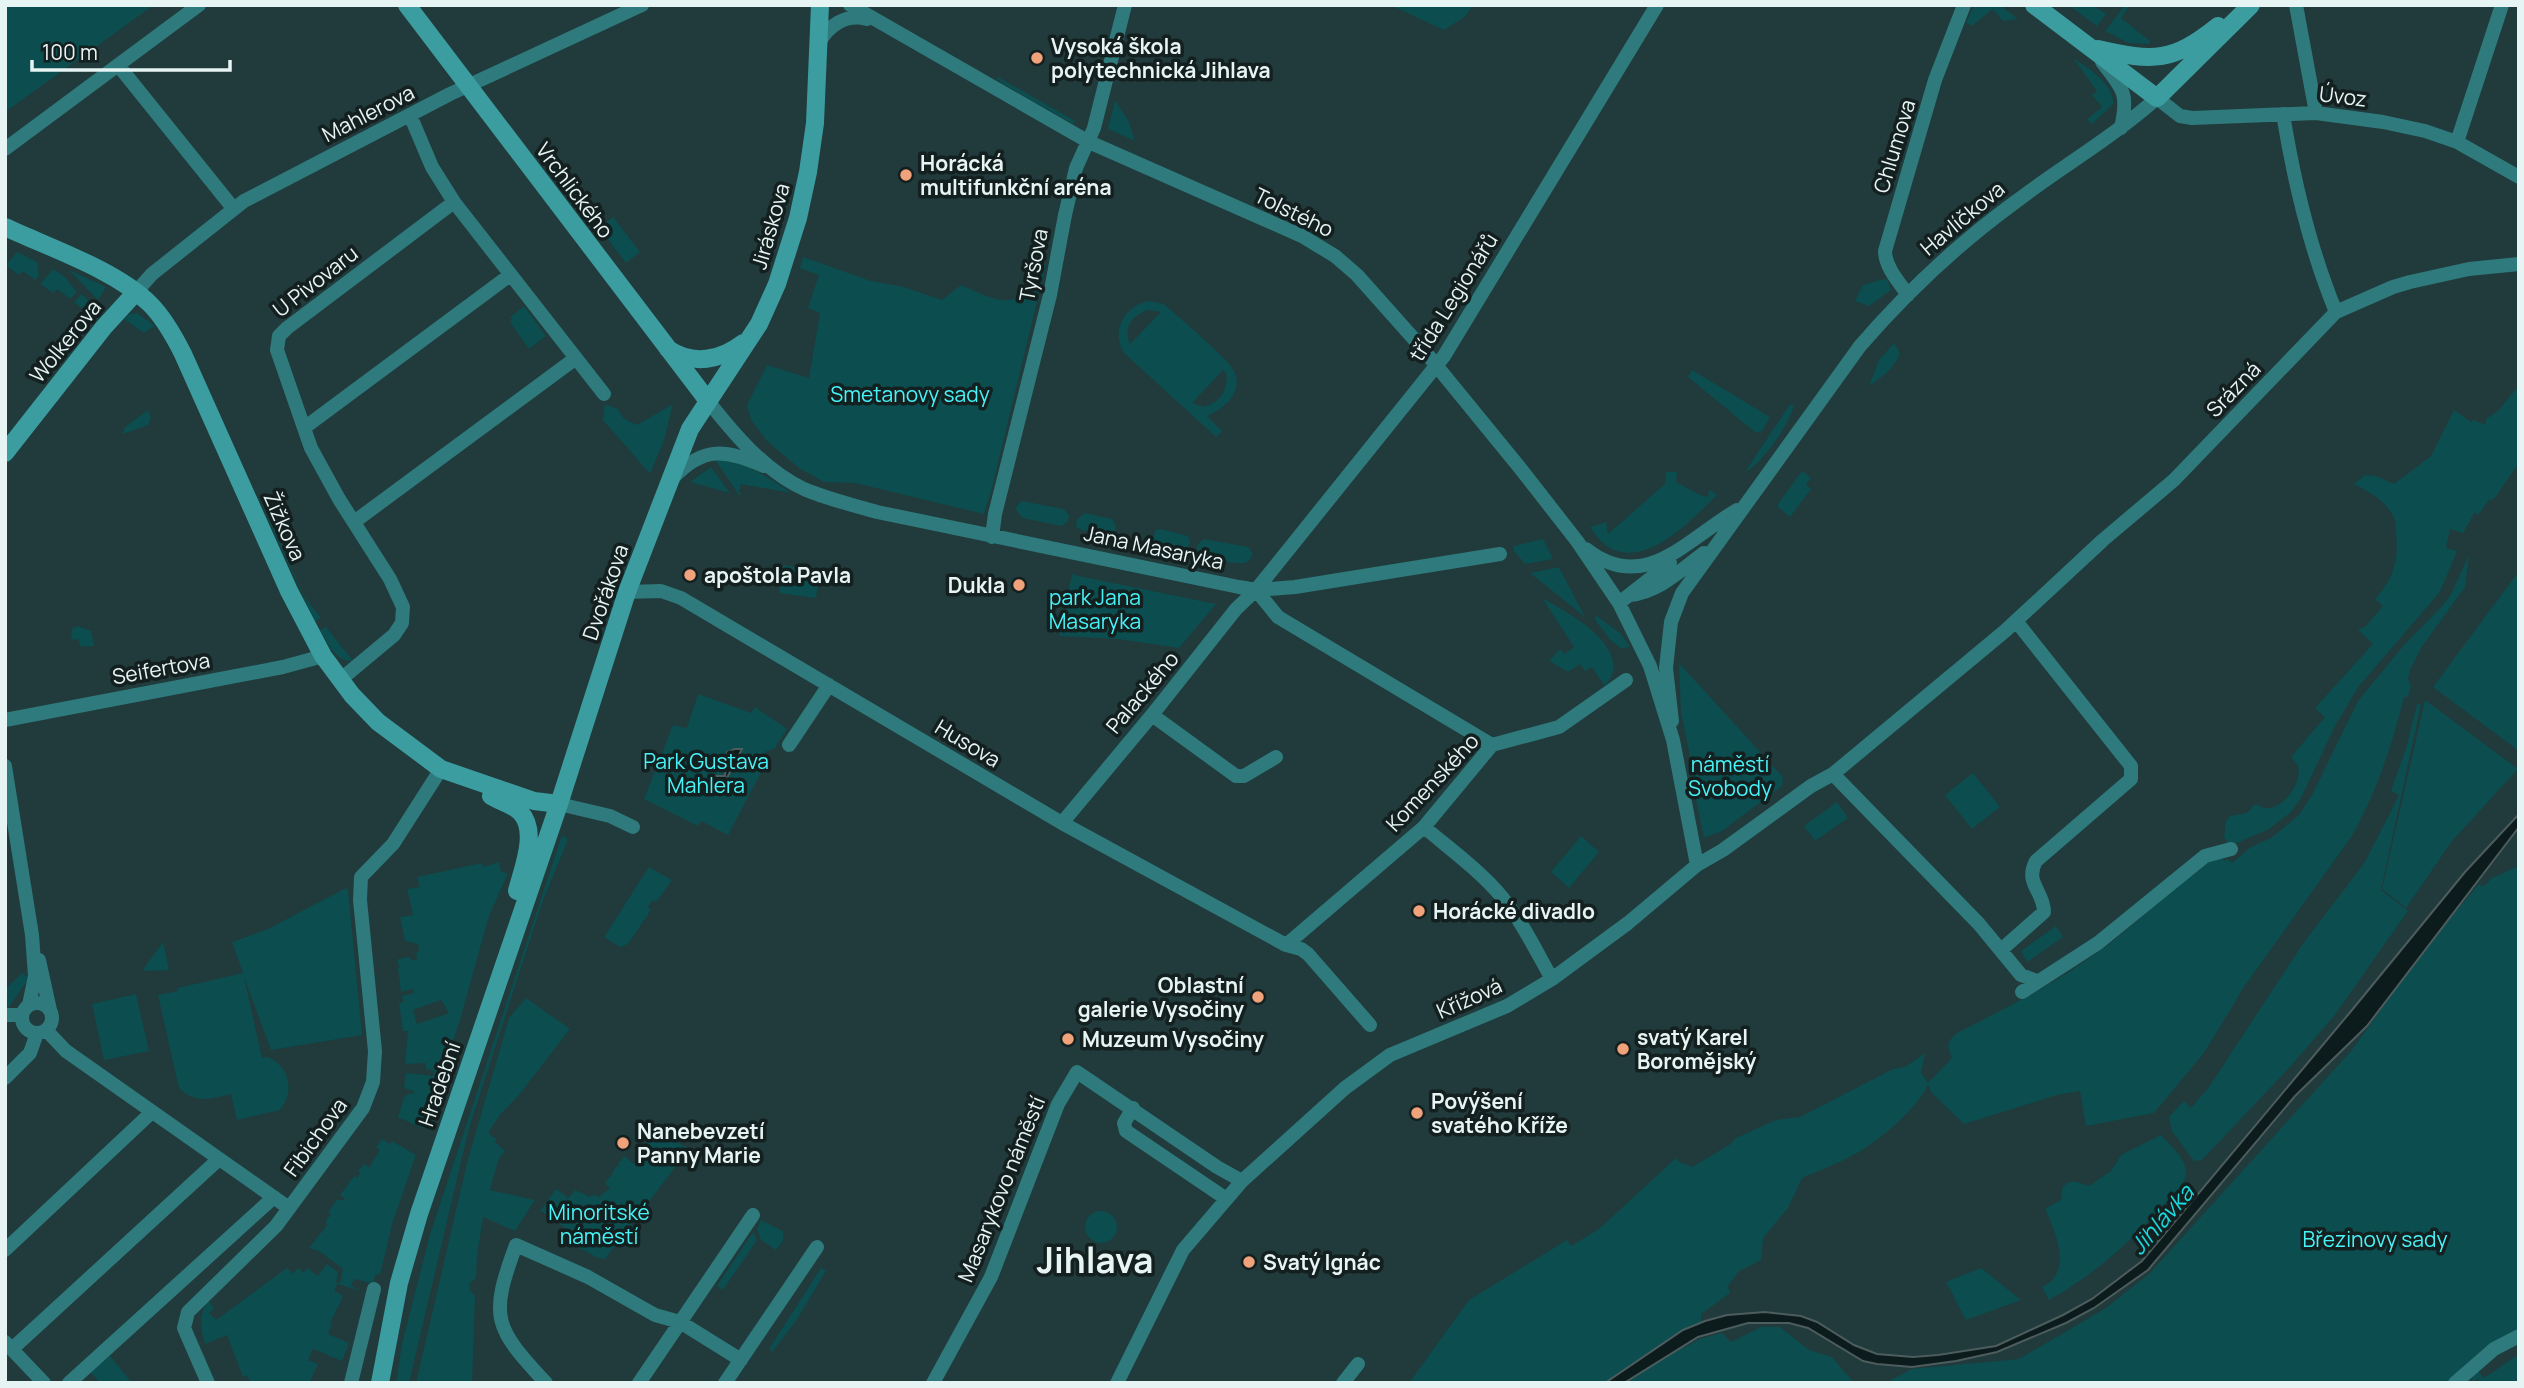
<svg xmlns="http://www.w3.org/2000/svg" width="2524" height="1388" font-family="Manrope,sans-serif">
  <rect width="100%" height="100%" fill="#213a3b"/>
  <path fill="#0c4d4f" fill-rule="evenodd" d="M5,5H154L5,112Z
    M1390,5H1473L1466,16L1444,30Z
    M1974,5H2000L2018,19L2003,21L1993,9L1972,26L1966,23Z
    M2072,5H2092L2106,14L2097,26L2071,7Z
    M2125,5H2130L2121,18L2150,41L2149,44L2128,43L2105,31Z
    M2073,58C2088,68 2115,84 2113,104L2092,124L2087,119L2102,107L2092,95L2097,91Z
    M998,77L1075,121L1073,124L1003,84L997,79Z
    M1115,100L1129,122L1135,141L1108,129Z
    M613,217L640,252L626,263L599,228Z
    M17,252L37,262L39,276L35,280L23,271L19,275L6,265Z
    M803,257L871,281L904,287L942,300L961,285C976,291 1004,308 1020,296C1028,290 1035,272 1041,263L1046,264L992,488L984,514L855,483L824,482L799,468L767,441L751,420L747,405L767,365L809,378L820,313L808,308L819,275L800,268Z
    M53,269L64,276L77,292L70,299L57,289L53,293L40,284Z
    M69,270L106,287L98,300Z
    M1884,279L1888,280L1891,290L1869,306L1855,301L1863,285Z
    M81,294L100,310L64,361L56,355L88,313L74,302Z
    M1149,301L1164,304C1177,316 1229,359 1234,371C1244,393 1224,409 1207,416L1222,431L1216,437L1124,353C1110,331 1125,305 1149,301ZM1148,310L1161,312L1130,344C1123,328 1132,315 1148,310ZM1223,370L1226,373C1229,390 1220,403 1203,407L1192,403Z
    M524,306L546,336L529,349L510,322L512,320L510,317Z
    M137,313L155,326L144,333L124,319L130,314Z
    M1894,343L1900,353C1895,368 1881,378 1869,386L1879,360Z
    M1692,370L1770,417L1762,431L1756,433L1688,377Z
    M2519,385V463L2494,499L2489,500L2478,515L2475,512L2463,533L2450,529L2446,548L2457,551L2440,592L2359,686L2336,724L2300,800L2290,813L2269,829L2230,846L2224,837L2226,821L2230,816L2247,813L2255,804C2259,805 2262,808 2266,808C2283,810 2303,782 2298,766C2297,763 2293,760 2291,757L2325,717L2315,708L2373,644L2358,630L2366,626L2383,606L2375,599C2394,578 2399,560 2396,532C2396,527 2396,520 2393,516C2385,500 2369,492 2354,484L2365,475L2376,476L2394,484L2431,456L2454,410L2471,422L2474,420L2486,425V419L2499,410Z
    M605,404L618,409L623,418L637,425L673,404L664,440L650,474L603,420Z
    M1790,404L1794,405C1790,424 1764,460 1748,471L1747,469Z
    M148,410L151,418L148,425L123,434L125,427Z
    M714,458C739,458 771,479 791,493L741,484L739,492L742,494L739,495Z
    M711,467L730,493L690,482Z
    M1802,471L1811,478L1806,485L1811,489L1790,517L1778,507V504Z
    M1666,472H1677L1676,482L1702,496L1708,497L1709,489L1717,495C1684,528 1627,587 1590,527L1606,522L1608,534L1665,484Z
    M1022,501L1064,509L1069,515L1068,522L1061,526L1022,518L1015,508Z
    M1085,513L1112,519L1116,526L1115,533L1106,536L1079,529L1076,526L1077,519Z
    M268,519H270L304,596L321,618L315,621Z
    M1160,529L1188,536L1190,542L1188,548C1176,555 1145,548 1156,530Z
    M1204,539L1248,547L1253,554C1250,559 1250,562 1244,563C1236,565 1203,557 1197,551V545Z
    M1543,539L1553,559L1525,564L1514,551V546Z
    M2469,555L2465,587L2421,648L2410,670L2408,680L2411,686L2408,697H2404C2392,746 2377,791 2352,836L2244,987L2204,1053L2154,1113L2086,1126L2080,1091L2057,1095L1964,1124L1931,1092L1928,1084C1919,1107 1879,1141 1857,1153C1840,1163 1820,1170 1802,1178L1788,1208L1763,1238L1761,1260L1738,1272L1728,1286L1730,1293L1701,1314V1323L1683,1330L1605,1383H1409L1469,1300L1567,1240L1571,1246L1599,1229L1676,1158L1679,1162L1692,1167L1729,1145L1736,1138L1776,1120L1800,1117L1893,1069L1905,1067L1925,1053L1921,1073L1928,1083L1952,1058C1947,1046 1946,1042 1957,1033C2006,1008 2057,983 2101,950C2132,927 2161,900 2190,873L2193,876L2210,858L2217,854L2225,861L2227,859L2232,863L2251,847L2271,838L2299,815L2312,795L2358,701L2404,645L2443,605L2451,594Z
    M783,565L820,571L816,598L779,593Z
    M1559,567L1585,617L1530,573Z
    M2519,571V751L2433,687Z
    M1072,574L1079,576L1216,604L1179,648L1118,639L1059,636Z
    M1542,598C1567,612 1638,649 1605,686L1592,667L1585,671L1580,664L1568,672L1549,661L1560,649L1564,654L1574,647Z
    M1597,616L1621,634L1630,647L1621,648L1610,640L1594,618Z
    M78,626L91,631L94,646L81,647L78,639L73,640L71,637L72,629Z
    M326,627L353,661C335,662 328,643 320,630Z
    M1679,663L1783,777L1782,786L1722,831L1704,838L1692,780V766L1681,712Z
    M698,694L751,713L755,707L787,729L775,748L765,752L766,763L728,835L701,821L698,826L644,799L673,725L687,728Z
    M2425,700L2518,769L2452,841L2406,908L2382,889Z
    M2417,704H2421L2381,890L2408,911L2334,1016L2290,1067L2202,1160L2194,1161L2172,1131L2169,1117L2184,1101L2191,1108L2209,1087L2302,945L2365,862L2399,795L2391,791L2406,748Z
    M1973,773L2000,807L1972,829L1945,795Z
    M1837,802L1848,818L1815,841L1804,826Z
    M562,835L567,838V842L543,900L469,1128L409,1383H396L402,1344L429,1238Z
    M1581,836L1599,852L1569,888L1551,872Z
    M499,862L501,872L508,873L489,916L460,1020L424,1129L398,1117L404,1097H406L408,1093L413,1094L414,1091L404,1088L406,1073L433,1076L434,1071L426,1069V1063L405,1064L408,1031H403L399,1003H403L402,996L414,993L413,989L401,992L398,968L401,965H398V959L410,957L411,960H417L416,953L419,951L418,944L405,941L400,917L413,915L407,889L420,887L417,877L482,863L483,867ZM441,1000L449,1013L417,1024L413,1010Z
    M2519,866V1327L2482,1350L2446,1383H1885L1912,1369L2019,1359L2106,1308L2150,1273L2352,1050L2424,949L2479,884L2483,887L2492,878Z
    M649,867L672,880L656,902L653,900L648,907L651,910L628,944L620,947L604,937Z
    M346,888L348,890L362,1035L271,1050L244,977L262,1058L268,1057C290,1067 295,1092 280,1110L237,1120L231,1094C211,1099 195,1104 179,1088L158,995L178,991V988L243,973L232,942L266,930Z
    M2056,926L2063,937L2027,962L2021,951Z
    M163,942L169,970L142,971Z
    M22,973L29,978L9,1007H5V990Z
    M136,994L149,1051L104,1060L92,1004Z
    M526,998L570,1029L519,1095L499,1116L488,1133L496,1139L495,1142L505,1151L499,1158L490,1190L535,1200L515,1231L483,1217L477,1256L476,1278L469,1284L470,1290L475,1296L472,1383H416L467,1163L509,1018Z
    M657,1130L689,1149L605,1259L598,1258L579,1248L582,1243L553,1218L540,1211L556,1189L567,1197V1200L575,1190L588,1196L587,1199L589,1196L596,1195L599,1197L610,1188L605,1183L611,1175L613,1176L612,1173L617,1166H620L618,1164L624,1156L634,1164Z
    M2161,1135C2169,1144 2185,1158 2186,1171C2187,1185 2171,1196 2163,1206C2129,1243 2093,1276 2049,1300L2042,1287C2074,1272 2055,1231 2045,1209L2061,1200L2062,1189C2069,1177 2079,1183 2089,1186L2111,1171L2121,1155Z
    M382,1139L390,1144L392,1141L416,1155L393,1221L380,1275L375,1274L374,1281L371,1283L354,1279L351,1286L361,1291L337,1284L334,1291L343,1295C339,1308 334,1313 330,1324L332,1325L328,1334L349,1343L342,1361L313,1349L308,1360L318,1364L309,1383H248L250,1381L247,1375L243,1377L227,1335L205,1344C200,1328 199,1315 208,1300L214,1308L209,1313L216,1320L287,1268L293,1274L298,1268L304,1273L307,1268L318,1276L327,1264L338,1272L336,1282L340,1283L343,1269L319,1251L309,1248L327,1225H328L325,1222L331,1214L328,1212L337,1200H344L345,1199L340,1195L354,1176L357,1178L360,1173L358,1171L364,1164L369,1168L370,1166L380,1150L376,1147Z
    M1085 1227a16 16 0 1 1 32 0a16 16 0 1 1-32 0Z
    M761,1220L783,1231V1241L776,1250L761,1240L757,1229Z
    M753,1232L757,1240L723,1290L717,1286Z
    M821,1268L826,1271L796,1321L772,1352L769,1349Z
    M1981,1268L2021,1300L1966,1320L1946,1282Z
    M1761,1327H1780L1809,1350L1832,1357L1854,1383H1625L1682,1346L1684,1348L1699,1339L1722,1333L1731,1342Z
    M107,1352L132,1383H101L88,1370Z
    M2519,1354L2517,1362L2519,1366V1383H2483L2477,1379L2474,1383L2471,1382L2474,1374L2478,1371L2484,1378Z"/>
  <path fill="#0c1b1c" stroke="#4d5c5d" stroke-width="2" d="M735,749H742L718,795L709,779L713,776H725L727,752Z
    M2519,814V827L2367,1026L2295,1096L2148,1270L2094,1308L2066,1323L1997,1352L1956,1361L1912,1367L1877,1364L1863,1361L1808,1328L1789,1323H1748L1698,1337L1624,1383H1605L1683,1330L1705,1321L1727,1315L1765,1312L1801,1316L1817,1322L1854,1345L1877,1354L1913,1357L1938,1355L1996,1346L2063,1315L2092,1299L2142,1261L2352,1010L2465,872Z"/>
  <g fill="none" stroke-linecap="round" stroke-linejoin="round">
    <path stroke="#2e7a7c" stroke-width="14" d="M850,5L1089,142L1302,236L1335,256L1357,275L1422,348L1520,468L1577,541L1619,603L1650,666L1673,740L1697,865
      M2296,5L2316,113
      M818,45C827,26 846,13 867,19
      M2102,62C2123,89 2129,93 2121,128
      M118,65L233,208
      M2283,114C2294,182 2310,249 2336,312
      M410,115L432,167L454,202L604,394
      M2457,142L2502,5
      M5,149L199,5
      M136,292L152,274L244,201L450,94L642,5
      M1908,295C1899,282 1885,267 1885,251L1935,80L1964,5
      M708,401C734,434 765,471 804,489C827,499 853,505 877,512L1239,587L1256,590L1295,587L1500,554
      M304,428L510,275
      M673,478C704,445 726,450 764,466
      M354,522L576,358
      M992,537L995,514L1050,295L1065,215L1076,168L1094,128L1125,5
      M1586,549C1644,595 1686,540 1737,510
      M1256,590L1278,617L1492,745
      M627,592L661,591L681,598L1062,823L1286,945L1301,949L1308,954L1370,1025
      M1630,595C1659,592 1681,570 1704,553
      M1619,603L1670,563
      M340,680L394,635L402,623L403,607L390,579L339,499L311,448L277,350L279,336L287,328L454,202
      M1152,715L1236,776H1244L1276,757
      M5,720L283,667L323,656
      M1672,721L1666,668L1671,622L1682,593L1860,346C1905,294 1958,244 2014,203C2061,167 2112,138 2157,98L2180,116L2192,118L2316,113L2383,122L2425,131L2457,142L2519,177
      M789,745L829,685
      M5,766L32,935L35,976L29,1005
      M1833,774L1979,924L2021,975L2037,981
      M559,804L610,816L633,827
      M1062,823L1152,715L1236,609L1256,590L1444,356L1657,5
      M1424,827C1450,849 1479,870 1501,896C1522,921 1536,951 1552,979
      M1286,945L1424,827L1492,745L1559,727L1626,680
      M2001,950L2044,912C2044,891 2024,883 2036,861L2131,779V766L2016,621
      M39,960L50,1010
      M2022,992L2098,943L2205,856L2231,849
      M22 1018a15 15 0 1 1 30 0a15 15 0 1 1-30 0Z
      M5,1015H22
      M46,1030L66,1051L289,1208
      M5,1078L30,1053L37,1033
      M1133,1108L1124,1123L1126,1131L1225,1198
      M5,1250L152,1112
      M5,1342L44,1383
      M12,1349L219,1159
      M69,1383L274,1197
      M208,1383L184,1328L188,1312L276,1226L363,1108L373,1082L375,1051L360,900L361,877L393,844L441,769
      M351,1383L374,1289
      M546,1383C494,1327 489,1318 516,1245L588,1277L655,1315L680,1322L741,1360
      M639,1383L753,1215
      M725,1383L817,1247
      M933,1383L991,1277L1058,1104L1077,1072L1217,1167L1242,1181
      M1117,1383L1183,1250L1242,1181L1345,1088L1390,1055L1507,1006L1552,979L1628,923L1697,865L1723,850L1811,786L1833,774L2005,631L2103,540L2174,480L2336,312L2393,287L2410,282L2469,269L2519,264
      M1343,1383L1358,1364
      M2455,1383L2494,1349L2519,1336"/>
    <path stroke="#3b9da0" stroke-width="18" d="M407,5L708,401
      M2034,5L2157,98L2251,5
      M2098,49C2154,62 2173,62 2218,26
      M5,227C50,248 116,270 150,304C164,318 174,336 183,354L289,591L323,656L352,695L378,722L441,769L534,801L559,804
      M668,349C693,366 721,360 743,343
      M5,453L104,327L136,292
      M491,796C501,802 512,804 520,812C539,831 522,870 517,891
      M380,1383L399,1283L419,1214L559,804L627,592L690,429L759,324L777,284L798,218L808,172L815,123L820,5"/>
  </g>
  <g fill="#f0a27a" stroke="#141f1f" stroke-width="2.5">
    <circle cx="1037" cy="58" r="7"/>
    <circle cx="906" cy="175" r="7"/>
    <circle cx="690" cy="575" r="7"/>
    <circle cx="1019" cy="585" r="7"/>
    <circle cx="1419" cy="911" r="7"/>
    <circle cx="1258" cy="997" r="7"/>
    <circle cx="1068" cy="1039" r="7"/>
    <circle cx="1623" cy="1049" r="7"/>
    <circle cx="1417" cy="1113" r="7"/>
    <circle cx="623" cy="1143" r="7"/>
    <circle cx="1249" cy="1262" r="7"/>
  </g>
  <g text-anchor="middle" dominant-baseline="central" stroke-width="7" stroke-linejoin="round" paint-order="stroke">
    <g font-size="21" font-weight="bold" fill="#e6f4f4" stroke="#141f1f" text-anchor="start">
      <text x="1051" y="46">Vysoká škola<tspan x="1051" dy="24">polytechnická Jihlava</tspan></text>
      <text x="920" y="163">Horácká<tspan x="920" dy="24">multifunkční aréna</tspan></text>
      <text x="704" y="575">apoštola Pavla</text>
      <text x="1005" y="585" text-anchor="end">Dukla</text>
      <text x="1433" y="911">Horácké divadlo</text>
      <text x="1244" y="985" text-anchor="end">Oblastní<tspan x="1244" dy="24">galerie Vysočiny</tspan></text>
      <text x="1637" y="1037">svatý Karel<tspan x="1637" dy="24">Boromějský</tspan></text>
      <text x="1082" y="1039">Muzeum Vysočiny</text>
      <text x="1431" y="1101">Povýšení<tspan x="1431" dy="24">svatého Kříže</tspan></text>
      <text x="637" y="1131">Nanebevzetí<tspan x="637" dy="24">Panny Marie</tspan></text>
      <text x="1263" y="1262">Svatý Ignác</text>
    </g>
    <g font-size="21" fill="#e6f4f4" stroke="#141f1f">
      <text transform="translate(2343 96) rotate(7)">Úvoz</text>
      <text transform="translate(368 113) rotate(-27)">Mahlerova</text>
      <text transform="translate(1894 146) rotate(-73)">Chlumova</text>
      <text transform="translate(575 190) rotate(53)">Vrchlického</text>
      <text transform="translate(1294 212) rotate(26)">Tolstého</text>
      <text transform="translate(1962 218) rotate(-40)">Havlíčkova</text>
      <text transform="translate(770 226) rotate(-74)">Jiráskova</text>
      <text transform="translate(1033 265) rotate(-79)">Tyršova</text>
      <text transform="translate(315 281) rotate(-38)">U Pivovaru</text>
      <text transform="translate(1453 297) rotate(-58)">třída Legionářů</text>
      <text transform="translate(65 341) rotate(-51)">Wolkerova</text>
      <text transform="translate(2233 389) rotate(-46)">Srázná</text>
      <text transform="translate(285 526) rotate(66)">Žižkova</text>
      <text transform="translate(1154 547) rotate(12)">Jana Masaryka</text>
      <text transform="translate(605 592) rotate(-71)">Dvořákova</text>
      <text transform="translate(161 668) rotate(-10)">Seifertova</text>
      <text transform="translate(1142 692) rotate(-50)">Palackého</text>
      <text transform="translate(968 743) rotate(31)">Husova</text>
      <text transform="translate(1432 782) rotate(-47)">Komenského</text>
      <text transform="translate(1469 998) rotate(-24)">Křížová</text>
      <text transform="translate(439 1084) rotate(-71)">Hradební</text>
      <text transform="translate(315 1137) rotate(-54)">Fibichova</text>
      <text transform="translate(1001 1189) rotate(-68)">Masarykovo náměstí</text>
    </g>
    <g font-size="21" fill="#48f3f7" stroke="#141f1f">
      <text x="910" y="394">Smetanovy sady</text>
      <text x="1095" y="597">park Jana<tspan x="1095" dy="24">Masaryka</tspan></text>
      <text x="706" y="761">Park Gustava<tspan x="706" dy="24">Mahlera</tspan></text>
      <text x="1730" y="764">náměstí<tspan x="1730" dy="24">Svobody</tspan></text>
      <text x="599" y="1212">Minoritské<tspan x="599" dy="24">náměstí</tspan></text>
      <text x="2375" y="1239">Březinovy sady</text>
    </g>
    <g font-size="23" font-style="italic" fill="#19dadf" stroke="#141f1f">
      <text transform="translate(2161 1219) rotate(-49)">Jihlávka</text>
    </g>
    <g font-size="35" font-weight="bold" fill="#e6f4f4" stroke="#141f1f">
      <text x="1095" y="1260">Jihlava</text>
    </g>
  </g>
  <rect width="2524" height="1388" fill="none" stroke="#e6f4f4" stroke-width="14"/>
  <path d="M32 60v10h198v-10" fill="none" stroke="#e6f4f4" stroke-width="3.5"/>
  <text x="42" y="60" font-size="21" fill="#e6f4f4" stroke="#141f1f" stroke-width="5" paint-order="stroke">100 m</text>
</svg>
